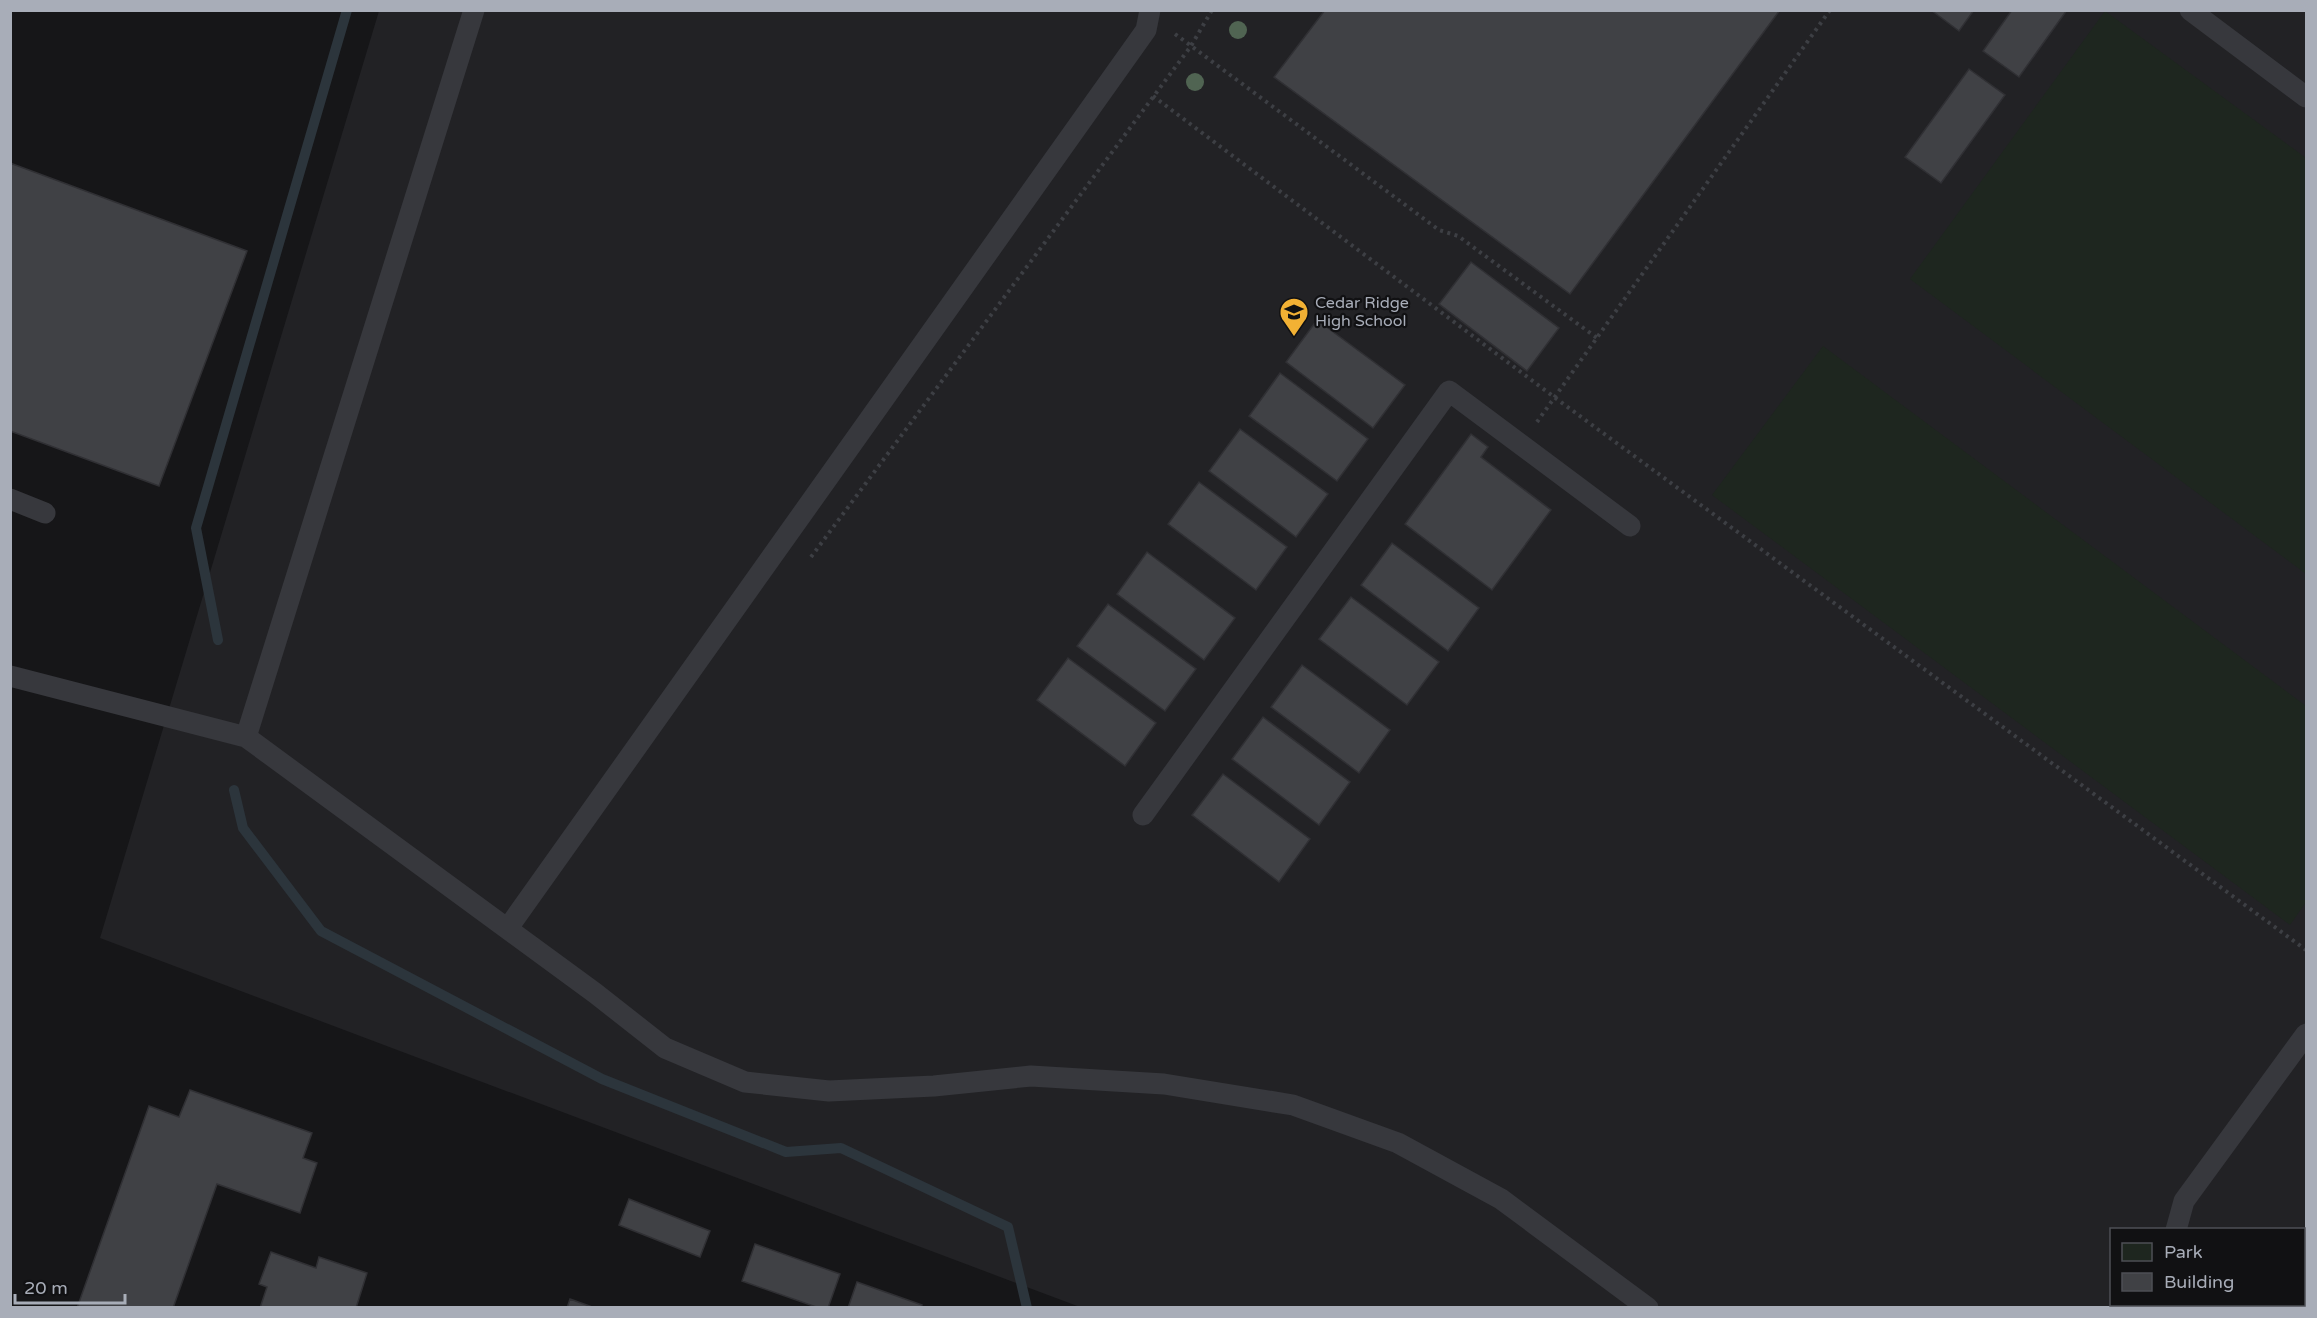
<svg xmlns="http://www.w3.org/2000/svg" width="2317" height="1318" font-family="'Varela Round',sans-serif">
  <rect width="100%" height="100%" fill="#161618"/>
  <path fill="#222225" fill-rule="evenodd" d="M379,11H2306V1307H1080L100,938ZM2112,1230H2304V1304H2112Z"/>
  <path fill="#1e261f" d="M2105,11L2306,158V574L1910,279Z
    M1823,346L2306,706V902L2290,925L1712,495Z"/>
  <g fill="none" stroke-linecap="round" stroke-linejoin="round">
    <path stroke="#2c353c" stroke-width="10" d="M218,640L196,528L347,10
      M234,790L243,828L321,931L602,1079L786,1152L841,1148L1008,1227L1027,1308"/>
  </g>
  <path fill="#404145" stroke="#303034" stroke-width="1.5" d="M1325,10H1780L1570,294L1274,77Z
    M1931,10H1974L1959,31Z
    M2012,10H2067L2019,77L1983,51Z
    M1969,69L2005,95L1941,183L1905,157Z
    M10,163L247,251L159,486L10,431Z
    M1471,262L1559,328L1527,371L1439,304Z
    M1317,320L1405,385L1373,428L1286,362Z
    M1280,373L1368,439L1337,481L1249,416Z
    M1240,429L1328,494L1296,537L1209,471Z
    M1471,434L1488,447L1481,457L1551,510L1492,590L1405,524Z
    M1199,482L1287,547L1256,590L1168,524Z
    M1392,543L1479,608L1448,651L1361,585Z
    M1147,552L1235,618L1204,660L1117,594Z
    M1351,597L1439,662L1407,705L1319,639Z
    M1108,604L1196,669L1165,711L1077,646Z
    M1068,658L1156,723L1125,766L1037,700Z
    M1302,665L1390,730L1359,773L1271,707Z
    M1263,717L1350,782L1319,825L1232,759Z
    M1223,774L1310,839L1279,882L1192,815Z
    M190,1090L312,1133L303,1158L317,1163L300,1213L217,1184L173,1308H77L149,1106L179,1117Z
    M629,1199L710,1231L700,1257L619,1225Z
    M755,1244L840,1274L828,1308H819L742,1281Z
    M271,1252L316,1268L319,1257L367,1273L356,1308H260L267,1287L259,1284Z
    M857,1282L922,1305L921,1308H848Z
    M570,1299L595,1308H567Z"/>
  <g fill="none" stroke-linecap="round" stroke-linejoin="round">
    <path stroke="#3d3f44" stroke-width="4" stroke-dasharray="3 4.5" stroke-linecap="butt" d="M1175,34L1439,230L1458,236L1597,338
      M1153,96L1554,397L2306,950
      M1537,422L1830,10
      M811,557L1191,46L1212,10"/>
    <path stroke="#37383d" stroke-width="21" d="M2190,10L2306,97
      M10,499L45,513
      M10,676L246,737L595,993L665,1048L745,1082L829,1091L934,1086L1031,1076L1164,1084L1293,1105L1398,1143L1501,1199L1648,1308
      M246,737L474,10
      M1143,815L1449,391L1630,526
      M508,928L1146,30L1150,10
      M2176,1230L2184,1201L2306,1034
      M2165,1308V1304"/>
  </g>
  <g fill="#506452">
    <circle cx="1238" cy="30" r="9"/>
    <circle cx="1195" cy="82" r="9"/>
  </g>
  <defs>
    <g id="school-pin" transform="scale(1.5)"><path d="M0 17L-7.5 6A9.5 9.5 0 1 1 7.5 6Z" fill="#f2b134" stroke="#111113"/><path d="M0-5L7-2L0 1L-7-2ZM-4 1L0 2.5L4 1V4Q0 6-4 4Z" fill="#111"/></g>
  </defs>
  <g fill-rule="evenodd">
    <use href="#school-pin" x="1294" y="312"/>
  </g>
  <g text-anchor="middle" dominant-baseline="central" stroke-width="4.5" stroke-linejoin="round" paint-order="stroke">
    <g font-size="16" fill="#a8adb8" stroke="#111113" text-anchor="start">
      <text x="1315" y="303">Cedar Ridge<tspan x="1315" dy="18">High School</tspan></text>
    </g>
  </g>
  <rect width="2317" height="1318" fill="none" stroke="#a8adb8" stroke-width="24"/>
  <rect x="2110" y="1228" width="195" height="78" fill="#111113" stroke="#4d4f55" stroke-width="1.5"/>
  <rect x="2122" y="1243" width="30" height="18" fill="#1e261f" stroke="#4d4f55" stroke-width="1.5"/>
  <text x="2164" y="1258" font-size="18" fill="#a8adb8">Park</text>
  <rect x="2122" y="1273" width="30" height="18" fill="#404145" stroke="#4d4f55" stroke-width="1.5"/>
  <text x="2164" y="1288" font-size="18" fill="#a8adb8">Building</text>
  <path d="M15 1294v9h110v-9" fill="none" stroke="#a8adb8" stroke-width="3"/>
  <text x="24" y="1294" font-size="18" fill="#a8adb8" stroke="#111113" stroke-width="4.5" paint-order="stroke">20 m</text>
</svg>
